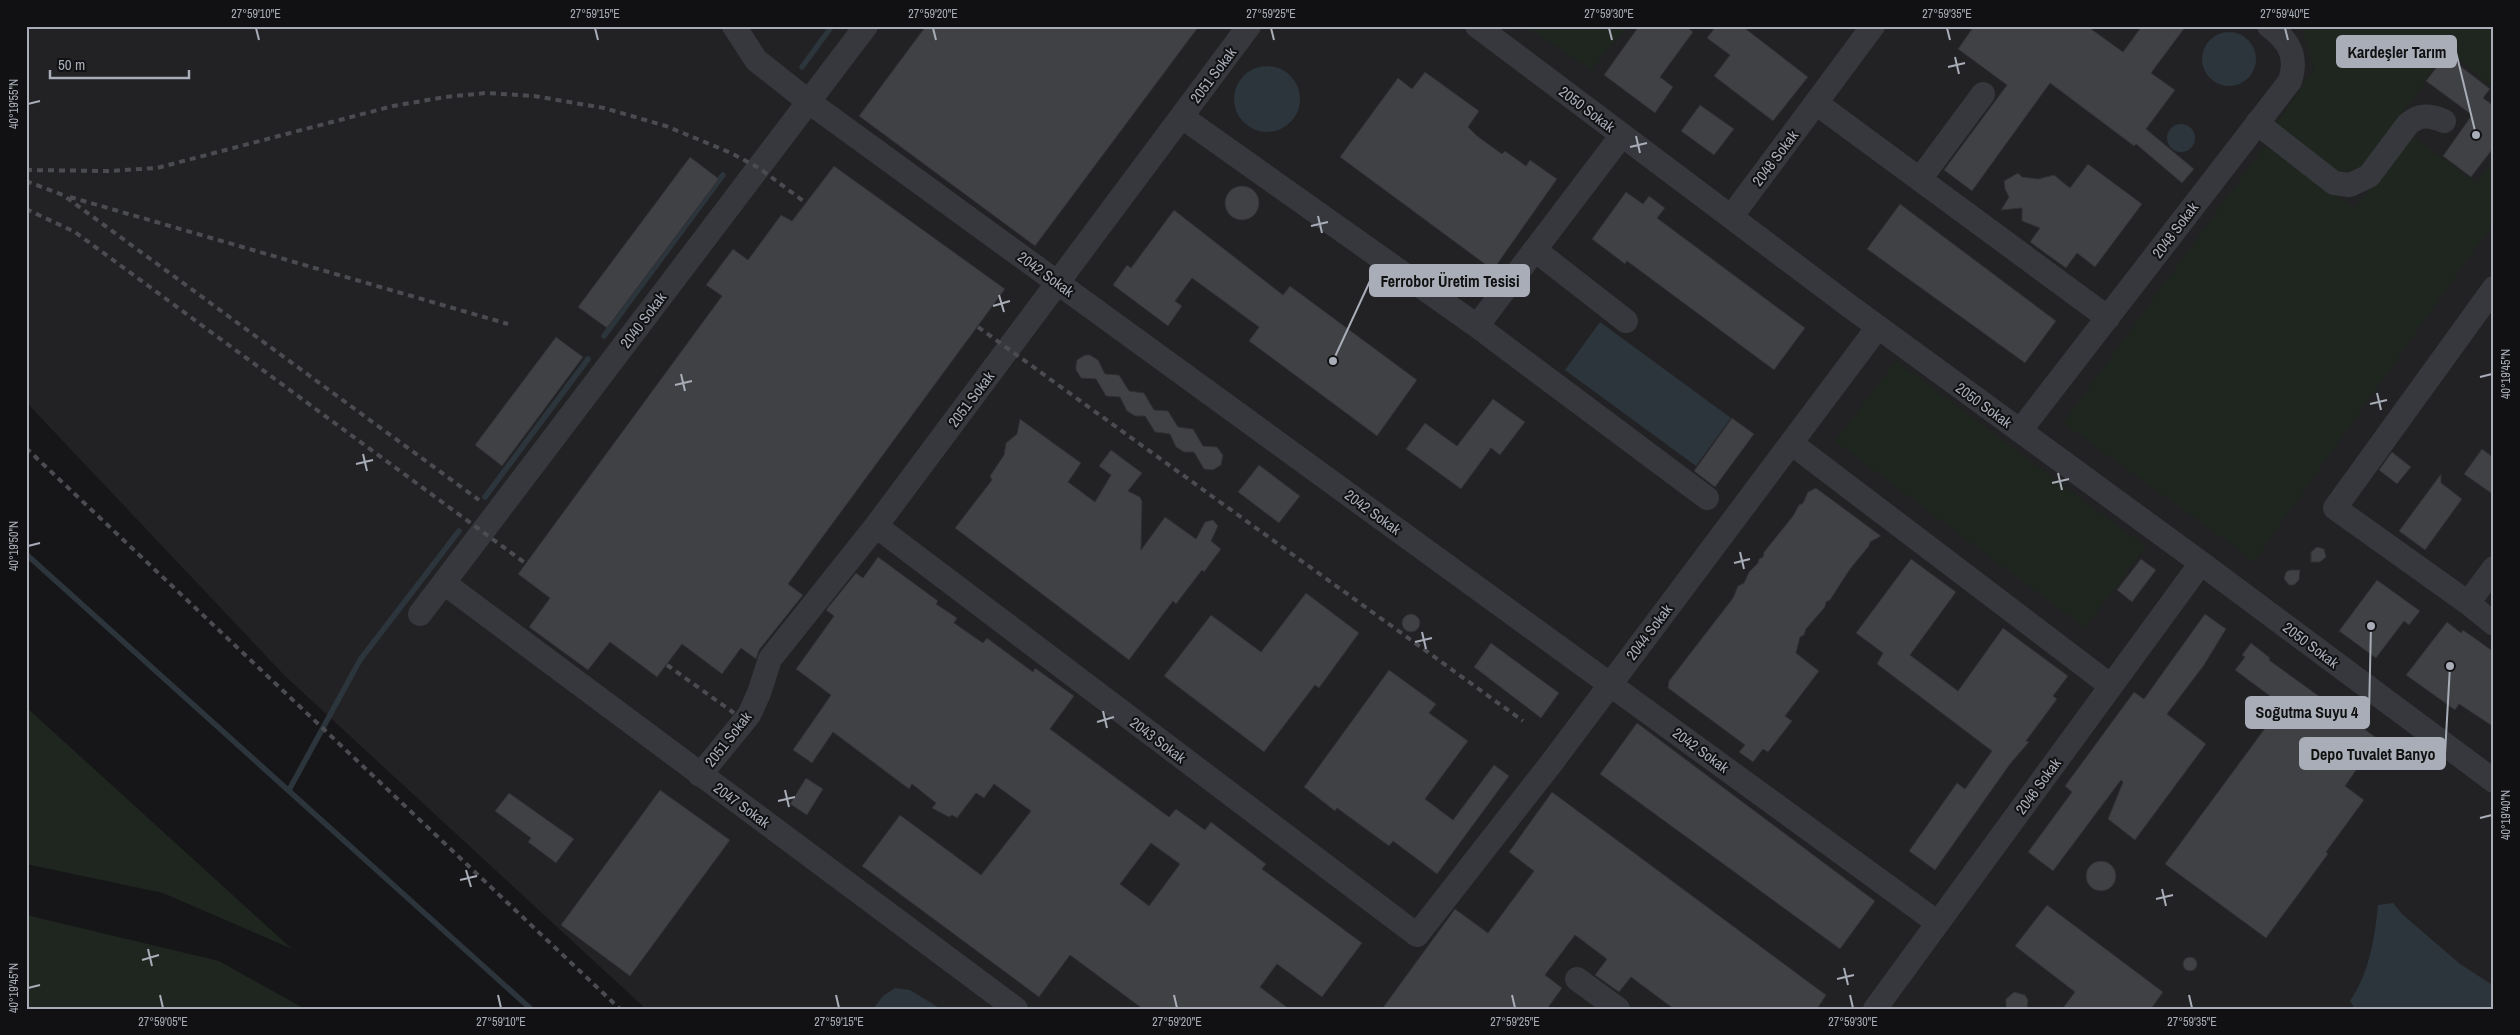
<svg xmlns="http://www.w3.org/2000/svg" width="2520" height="1035" font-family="'Archivo Narrow',sans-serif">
  <rect width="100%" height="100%" fill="#161618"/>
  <path fill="#222225" d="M26,26H2494V1009H646L285,676L26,402V107L40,102L26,103Z"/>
  <path fill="#1e261f" d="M1525,26H1628L1591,70Z
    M2298,26H2494V88L2447,50L2365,168L2341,176L2274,126L2314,70L2304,35Z
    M2408,133L2477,183L2494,158V222L2253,563L2238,549L2063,423L2265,145L2355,209Z
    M1896,361L2146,547L2085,628L1835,441Z
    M26,707L292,949L163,893L26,864Z
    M26,915L219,961L305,1009H26Z"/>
  <path fill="#2c353c" d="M2202 59a27 27 0 1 1 54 0a27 27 0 1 1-54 0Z
    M1234 99a33 33 0 1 1 66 0a33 33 0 1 1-66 0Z
    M2167 138a14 14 0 1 1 28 0a14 14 0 1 1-28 0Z
    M1600,322L1731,418L1696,466L1565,370Z
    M2393,903L2402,914L2460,964L2494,986V1009H2355L2350,1001C2369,974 2375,937 2378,905Z
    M895,988L910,990L941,1009H873L883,996Z"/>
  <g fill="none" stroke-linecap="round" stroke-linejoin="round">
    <path stroke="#2c353c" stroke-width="5.5" d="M802,67L832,26
      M604,336L723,175
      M485,497L588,359
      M26,554L531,1009
      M289,790L360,660L459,531"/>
  </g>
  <path fill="#404145" stroke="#303034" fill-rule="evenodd" d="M926,26H1199L1035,246L859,116Z
    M1639,26H1685L1693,32L1660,77L1673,87L1655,113L1604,75Z
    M1716,26H1742L1808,77L1773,121L1714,76L1730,55L1707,38Z
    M1974,26H2087L2123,52L2142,26H2186L2151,73L2175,90L2146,129L2194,169L2182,183L2136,144L2134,146L2050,83L1972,191L1944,170L2007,85L1958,49Z
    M2446,55L2490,89L2483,98L2494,106V147L2471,177L2443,156L2472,115L2426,81Z
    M1425,72L1479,111L1468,127L1477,136L1502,154L1505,151L1526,166L1530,160L1557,179L1493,270L1340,157L1398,78L1412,89Z
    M1700,105L1734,129L1714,155L1681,131Z
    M690,157L719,179L607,328L578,307Z
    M2088,164L2142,204L2095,267L2077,253L2066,268L2030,242L2040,228L2022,221V208L2001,210L2009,197L2005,189L2004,181L2018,173L2022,177L2038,179L2054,175L2070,188Z
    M834,166L1005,289L788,584L803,595L759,650L756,659L741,648L722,674L682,644L657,677L610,642L588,670L529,627L550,598L518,574L722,296L706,285L733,249L748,260L781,215L792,221Z
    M1225 203a17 17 0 1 1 34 0a17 17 0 1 1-34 0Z
    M1626,192L1643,204L1649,196L1665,208L1657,218L1805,328L1774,370L1627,261L1625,264L1592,239Z
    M1900,204L2056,321L2025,363L1867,249Z
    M1174,210L1283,295L1290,286L1417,380L1377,436L1249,341L1259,327L1192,278L1175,301L1182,306L1168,326L1113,285L1127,265L1131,268Z
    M556,337L583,357L502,466L475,445Z
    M1085,355H1090L1098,360L1105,374L1119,375L1129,391L1144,393L1154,410L1168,411L1178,427L1193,429L1203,446L1217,447L1223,455L1221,465L1213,470L1204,469L1194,452H1184L1176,447L1170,434L1155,432L1145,416H1135L1127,411L1120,397L1106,396L1096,379L1081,378L1076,370V365L1077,360Z
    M1493,399L1525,422L1500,455L1491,448L1461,489L1406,449L1425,423L1457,446Z
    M1732,418L1754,434L1715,487L1694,471Z
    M1020,419L1081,463L1068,482L1095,502L1111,475L1099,466L1111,450L1142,473L1128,491L1140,497L1142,502L1141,550L1165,517L1196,539L1205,522L1213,520L1218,526L1211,541L1221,549L1204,572L1202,570L1176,604L1173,601L1129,660L955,528L992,480L990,476L1004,455L1006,443L1017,434Z
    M2482,449L2494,458V495L2464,474Z
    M2392,452L2411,467L2397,484L2379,470Z
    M1259,465L1300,496L1279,523L1238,492Z
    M2441,474V483L2462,499L2425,550L2399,531Z
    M1816,488L1881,536L1870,542L1869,546L1850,569L1830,600L1826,602L1825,607L1806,629L1804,635L1800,637L1796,653L1819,671L1785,716L1792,721L1768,752L1763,749L1753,762L1739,752L1745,745L1668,688L1669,681L1733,598L1738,586L1744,583L1749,572L1758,563L1759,559L1763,557L1764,552L1793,516L1799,505L1803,503L1808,492Z
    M2317,547L2324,549L2326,557L2320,562H2311V552Z
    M878,557L938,601L936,604L957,618L954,623L983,643L987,638L1033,672L1035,668L1074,696L1050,729L1169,817L1176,809L1205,830L1211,822L1266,864L1262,869L1362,943L1322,997L1277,964L1260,987L1289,1009H1143L1070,955L1039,997L862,866L900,815L981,875L1031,811L994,784L984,798L976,793L957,818L952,815L949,817L932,808L936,803L912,784L909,789L833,732L812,763L793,750L831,695L796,669L834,616L826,610L856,573L863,578ZM1151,843L1180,864L1149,906L1120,884Z
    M1911,559L1956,592L1910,655L1958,691L2003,628L2068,676L2053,696L2057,699L2026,741L2029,742L2010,764L1935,870L1909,851L1957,783L1965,789L1992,751L1877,664L1883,653L1856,633Z
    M2141,559L2156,570L2132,602L2117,590Z
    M2290,570H2300L2299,580L2294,585H2289L2284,579L2286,572Z
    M2377,580L2420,611L2409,625L2404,621L2376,658L2339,631Z
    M1306,593L1359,633L1319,688L1315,685L1264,752L1164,676L1211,615L1261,652Z
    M1402 623a9 9 0 1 1 18 0a9 9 0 1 1-18 0Z
    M2205,614L2226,629L2204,665L2167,714L2206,744L2135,840L2108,819L2123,782L2121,780L2053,871L2028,852L2072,792L2065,786L2134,692L2144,699Z
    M2447,622L2461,633L2463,630L2494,652V727L2459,704L2455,710L2406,675Z
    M1491,643L1559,693L1541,718L1474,667Z
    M2251,643L2270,658L2269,660L2378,739L2345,786L2364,800L2326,852L2328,854L2266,938L2165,864L2277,712L2265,703L2270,696L2235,670L2245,657L2242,655Z
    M1389,670L1436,704L1429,713L1468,741L1425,799L1453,820L1494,765L1509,776L1437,874L1393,841L1389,846L1337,808L1335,811L1304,787Z
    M1637,723L1875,901L1840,949L1600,774Z
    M806,778L823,789L807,815L790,804Z
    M660,790L730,840L630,976L561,925Z
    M1552,792L1826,995L1817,1009H1674L1631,977L1619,992L1595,975L1607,959L1575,935L1545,975L1562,988L1547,1009H1382L1455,909L1488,933L1534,871L1509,852Z
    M509,793L574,839L556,863L528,842L531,838L495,811Z
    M2086 876a15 15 0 1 1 30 0a15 15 0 1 1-30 0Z
    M2047,905L2163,992L2151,1009H2062L2075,992L2015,946Z
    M2183 964a7 7 0 1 1 14 0a7 7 0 1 1-14 0Z
    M2014,992L2025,995L2028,1000L2027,1009H2006V999Z"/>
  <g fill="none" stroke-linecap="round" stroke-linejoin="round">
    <path stroke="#37383d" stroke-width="24" d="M734,26L756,60L809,102L1938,923
      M1477,26L1848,305L2201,563L2494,781
      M1816,103L2108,318
      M1182,117L1477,326L1707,498
      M2257,123L2334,183L2350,185L2369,176L2408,124C2420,114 2430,115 2444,121
      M1920,179L1983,94
      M1731,217L1873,26
      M1535,250L1626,321
      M1477,326L1622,135
      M2020,431L2290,81C2298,56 2289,41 2269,26
      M1791,443L2111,686
      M876,526L1417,935L1553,761L1878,327
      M2494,568L2468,603L2494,624
      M444,583L1016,1009
      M2468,603L2335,508L2494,288
      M420,614L866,26
      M700,775L749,715L759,693L770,659L876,526L1249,26
      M1577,979L1618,1009
      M1875,1009L2201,563"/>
    <path stroke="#4a4c52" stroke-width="4" stroke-dasharray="6 5" stroke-linecap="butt" d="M26,170L108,171L157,168L393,106L445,97L486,93L534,96L604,108L666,126L731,153L759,168L806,203
      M26,181L63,195L479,500
      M70,197L508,324
      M26,209L75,232L525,563
      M978,327L1523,721
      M26,448L620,1009
      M667,665L734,713"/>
  </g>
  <path fill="none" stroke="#a8adb8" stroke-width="2" d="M256,28L259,40M595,28L598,40M933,28L936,40M1271,28L1274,40M1609,28L1612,40M1947,28L1950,40M2285,28L2288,40M1955,57L1959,74M1948,67L1965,63M28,104L40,101M1636,136L1640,153M1630,147L1647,143M1318,216L1322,233M1311,226L1328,222M999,295L1004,312M993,306L1010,301M681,374L685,391M2480,377L2492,374M675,385L692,381M2377,393L2381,410M2370,404L2387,400M363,454L367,471M356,464L373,460M2058,473L2062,490M2052,483L2069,479M28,546L40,543M1740,552L1744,569M1734,563L1750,559M1422,632L1426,649M1415,642L1432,638M1103,711L1107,728M1097,722L1114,717M785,790L789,807M778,801L795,797M2480,818L2492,815M466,870L471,887M460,880L477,876M2162,889L2166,906M2156,899L2173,895M148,949L152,966M142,960L159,955M1844,968L1848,985M1837,979L1854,975M28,988L40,985M160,995L163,1008M498,995L501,1008M836,995L839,1008M1174,995L1177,1008M1512,995L1515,1008M1850,995L1853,1008M2189,995L2192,1008"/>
  <g text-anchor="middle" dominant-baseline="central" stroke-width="4" stroke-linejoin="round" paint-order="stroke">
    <g font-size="15" fill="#a8adb8" stroke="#111113">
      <text transform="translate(1213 75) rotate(-53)">2051 Sokak</text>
      <text transform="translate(1587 109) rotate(37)">2050 Sokak</text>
      <text transform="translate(1775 158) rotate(-53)">2048 Sokak</text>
      <text transform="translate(2175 230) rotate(-53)">2048 Sokak</text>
      <text transform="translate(1046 274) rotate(36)">2042 Sokak</text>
      <text transform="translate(643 320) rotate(-53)">2040 Sokak</text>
      <text transform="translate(971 399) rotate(-53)">2051 Sokak</text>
      <text transform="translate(1984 405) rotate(36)">2050 Sokak</text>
      <text transform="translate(1373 512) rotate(36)">2042 Sokak</text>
      <text transform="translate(1649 632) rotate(-53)">2044 Sokak</text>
      <text transform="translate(2311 645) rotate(37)">2050 Sokak</text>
      <text transform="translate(728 739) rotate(-52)">2051 Sokak</text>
      <text transform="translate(1158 740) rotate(37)">2043 Sokak</text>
      <text transform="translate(1701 750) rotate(36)">2042 Sokak</text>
      <text transform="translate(2038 786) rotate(-54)">2046 Sokak</text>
      <text transform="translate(742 805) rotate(36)">2047 Sokak</text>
    </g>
  </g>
  <path fill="none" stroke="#a8adb8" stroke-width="2" d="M2476 135L2456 52M1333 361L1370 281M2371 626L2369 713M2450 666L2445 754"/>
  <g fill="#a8adb8" stroke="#111113" stroke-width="2">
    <circle cx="2476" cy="135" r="5"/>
    <circle cx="1333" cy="361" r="5"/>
    <circle cx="2371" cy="626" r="5"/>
    <circle cx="2450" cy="666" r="5"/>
  </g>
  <g fill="#a8adb8" stroke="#a8adb8" stroke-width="2">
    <rect x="2337" y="36" width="119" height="31" rx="5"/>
    <rect x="1370" y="265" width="159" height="31" rx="5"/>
    <rect x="2246" y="697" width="123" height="31" rx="5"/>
    <rect x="2300" y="738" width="145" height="31" rx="5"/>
  </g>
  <g font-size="16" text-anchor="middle" font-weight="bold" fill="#111">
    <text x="2397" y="58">Kardeşler Tarım</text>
    <text x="1450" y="287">Ferrobor Üretim Tesisi</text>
    <text x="2307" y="718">Soğutma Suyu 4</text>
    <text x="2373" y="760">Depo Tuvalet Banyo</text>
  </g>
  <rect width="2520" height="1035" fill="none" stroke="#111113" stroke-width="55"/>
  <path d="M50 70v8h139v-8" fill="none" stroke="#a8adb8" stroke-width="2.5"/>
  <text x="58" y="70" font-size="15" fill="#a8adb8" stroke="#111113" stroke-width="4" paint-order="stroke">50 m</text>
  <rect x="28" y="28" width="2464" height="980" fill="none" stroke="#a8adb8" stroke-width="2"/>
  <g font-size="12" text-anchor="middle" fill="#a8adb8">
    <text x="256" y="18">27°59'10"E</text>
    <text x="595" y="18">27°59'15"E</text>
    <text x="933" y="18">27°59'20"E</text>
    <text x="1271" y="18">27°59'25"E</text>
    <text x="1609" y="18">27°59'30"E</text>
    <text x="1947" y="18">27°59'35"E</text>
    <text x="2285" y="18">27°59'40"E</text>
    <text transform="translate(14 104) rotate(-90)" y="4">40°19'55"N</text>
    <text transform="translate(2506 374) rotate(-90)" y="4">40°19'45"N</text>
    <text transform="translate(14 546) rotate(-90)" y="4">40°19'50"N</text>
    <text transform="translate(2506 815) rotate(-90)" y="4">40°19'40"N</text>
    <text transform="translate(14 988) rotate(-90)" y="4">40°19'45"N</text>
    <text x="163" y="1026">27°59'05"E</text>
    <text x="501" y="1026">27°59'10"E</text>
    <text x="839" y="1026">27°59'15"E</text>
    <text x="1177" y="1026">27°59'20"E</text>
    <text x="1515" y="1026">27°59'25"E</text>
    <text x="1853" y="1026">27°59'30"E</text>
    <text x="2192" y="1026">27°59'35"E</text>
  </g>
</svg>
